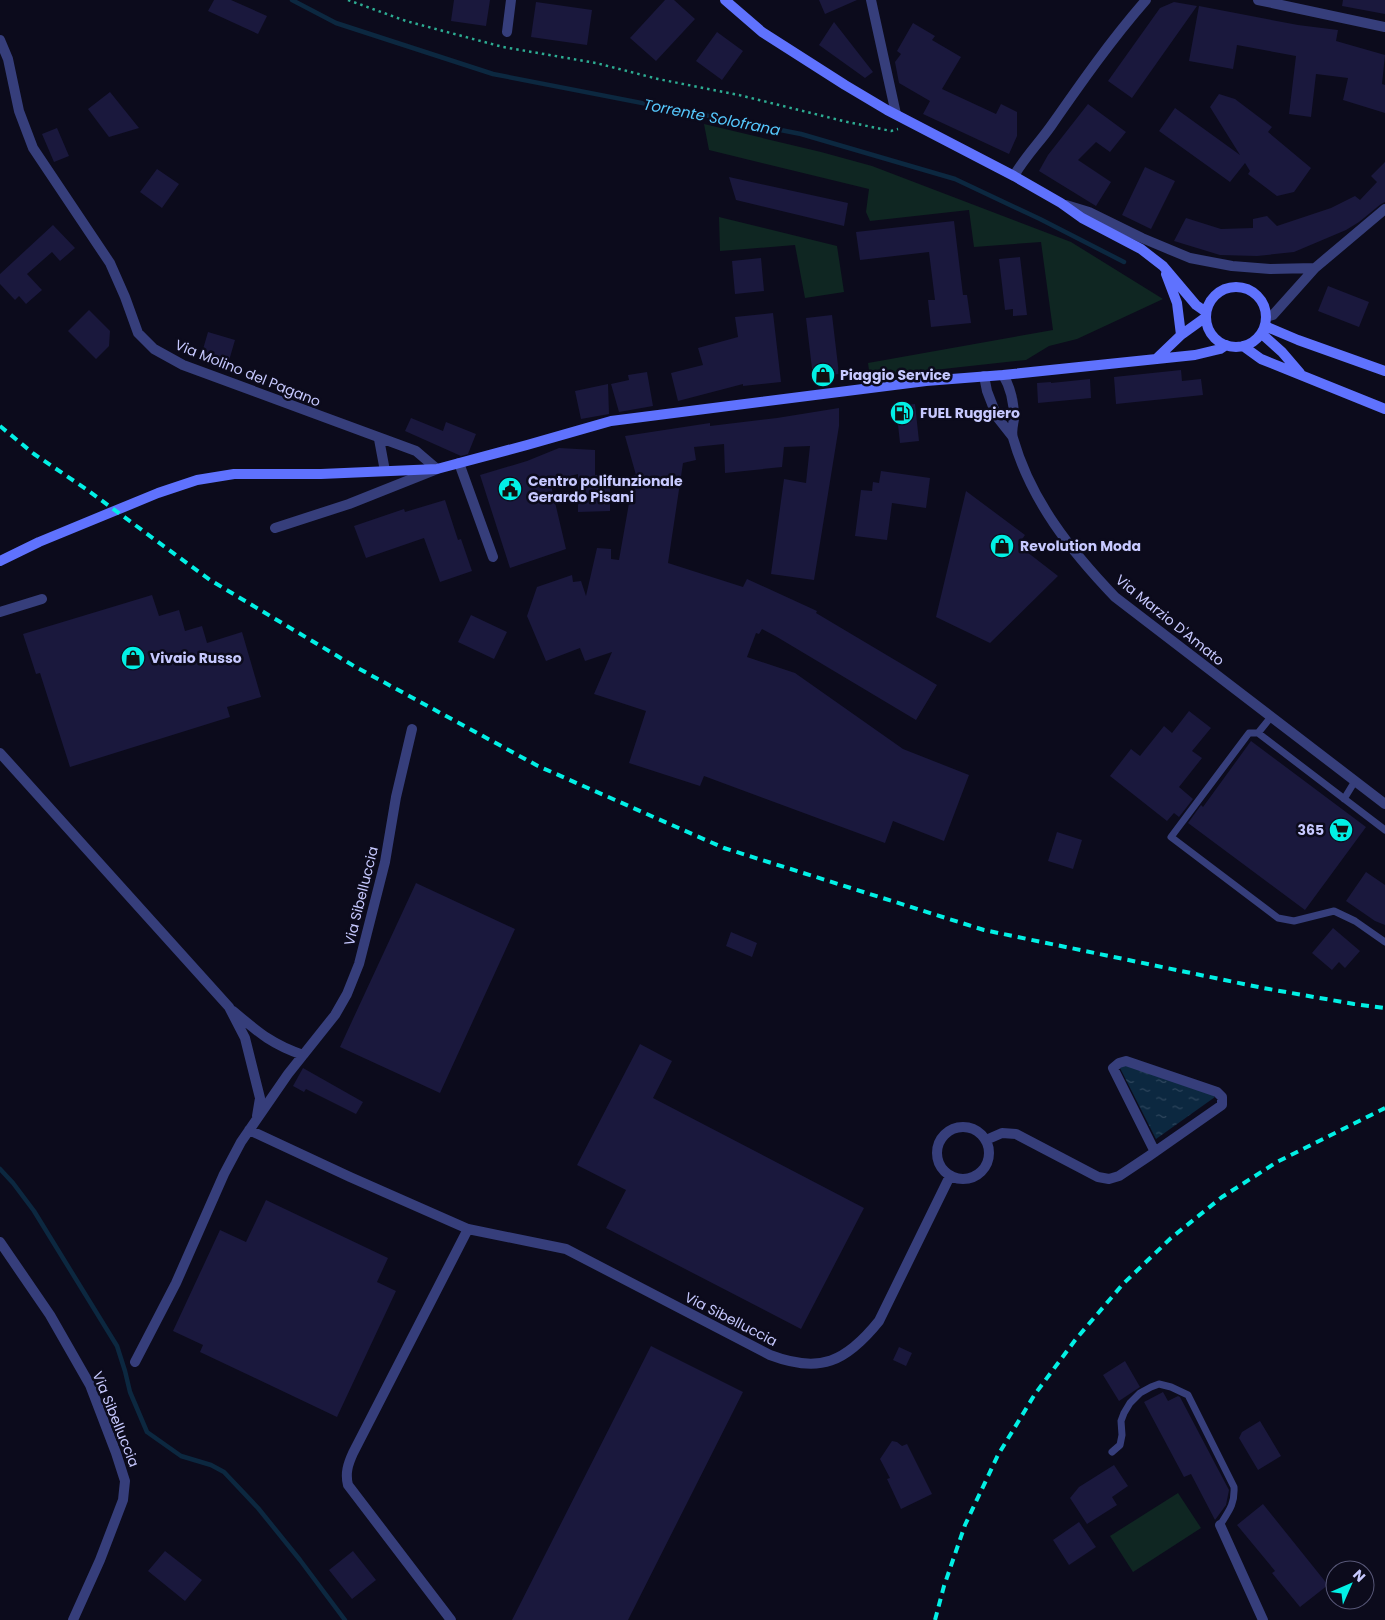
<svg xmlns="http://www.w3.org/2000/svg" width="1385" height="1620" font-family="Poppins,sans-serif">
  <defs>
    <pattern id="water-ripples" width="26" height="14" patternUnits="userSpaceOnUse" patternTransform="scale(1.25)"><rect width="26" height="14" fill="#0c2840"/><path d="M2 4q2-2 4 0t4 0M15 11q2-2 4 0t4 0" fill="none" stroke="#2e465d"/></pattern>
  </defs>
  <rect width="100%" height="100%" fill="#0c0b1c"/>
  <path fill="#0f2622" d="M704,124L821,152L872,166L1071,242L1163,299L1077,339L1049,346L1026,360L870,377L868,363L1053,330L1041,242L974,247L969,210L870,221L866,212L869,189L709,150Z
    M719,217L837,246L844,292L805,298L795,245L720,251Z
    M1178,1493L1201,1528L1133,1572L1110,1536Z"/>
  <path fill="url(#water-ripples)" d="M1124,1064L1213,1093L1215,1097L1156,1139L1120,1068Z"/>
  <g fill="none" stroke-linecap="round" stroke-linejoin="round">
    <path stroke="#0c2840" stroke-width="4.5" d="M292,0L336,23L493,74L801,134L955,179L1040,219L1124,262
      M0,1169L13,1183L34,1211L117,1346L125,1371L130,1392L147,1432L181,1456L211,1465L224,1472L258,1508L300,1560L345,1620"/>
  </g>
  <path fill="#1a183d" d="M214,0H231L267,16L258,34L208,11Z
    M454,0H490L486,26L451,21Z
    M665,0H674L695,19L656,61L630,38Z
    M819,0H857L825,14Z
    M1343,0H1385V14L1342,6Z
    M536,2L592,10L587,45L531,37Z
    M1174,2L1197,6L1132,98L1108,81L1160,8Z
    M1199,6L1298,25L1338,30L1336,41L1385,55L1382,84L1385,85V113L1343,100L1348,78L1316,74L1311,117L1289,114L1296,56L1237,45L1233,69L1189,61Z
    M834,22L873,72L865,78L819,45Z
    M913,23L935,36L932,40L961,57L942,89L996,114L1001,104L1017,112V136L1009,154L923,114L930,101L899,83L895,62L901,54L897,51Z
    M717,32L743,51L722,80L696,61Z
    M110,92L139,128L109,137L88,109Z
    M1219,94L1235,99L1272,127L1268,132L1311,168L1294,192L1277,196L1248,174L1250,171L1245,163L1230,182L1159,131L1175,108L1240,155L1210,107Z
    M1088,104L1126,132L1110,152L1096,142L1078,160L1111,182L1096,206L1039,171L1048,155Z
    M57,128L69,156L54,162L42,134Z
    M1385,162V202L1381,204L1359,222L1346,230L1294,252L1257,256L1220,255L1174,241L1186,218L1221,229L1253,228V219L1267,216L1277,226L1331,208L1355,196L1360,200L1377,182L1371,176Z
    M1145,167L1175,181L1151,229L1122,215Z
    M157,169L179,184L162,208L140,192Z
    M729,177L848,203L844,226L736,200Z
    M954,221L963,295H967L971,323L931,327L928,300H935L929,252L860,260L856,232Z
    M53,225L75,248L60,261L52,252L27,274L42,290L26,304L19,296L15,300L0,284V274Z
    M1020,257L1027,315L1013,316V309L1005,310L999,259Z
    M761,258L764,291L735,294L732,261Z
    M1328,286L1369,302L1359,327L1318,311Z
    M89,310L110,331L109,346L96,359L68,331Z
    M773,313L781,382L743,386V384L678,401L671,373L703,365L698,348L738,337L735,317Z
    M832,315L839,374L813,377L806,318Z
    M208,332L235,340L228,364L201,356Z
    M1181,370L1182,381L1201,379L1203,395L1116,404L1114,377Z
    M647,372L653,406L619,412L611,384L629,380L628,375Z
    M1090,379L1091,398L1038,403L1037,383L1051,382V383Z
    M608,384L609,414L581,419L575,391Z
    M915,404L919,441L900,443L896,406Z
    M839,408V426L814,580L771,574L784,479L806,483L810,446L784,447L782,467L725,473L724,444L694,447L696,460L683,463L668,563L743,587L747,579L817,611L816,613L937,685L916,720L777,637L762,629L759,634L756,633L747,657L795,673L903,749L969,775L944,841L893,821L885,843L704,776L700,786L629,763L646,711L594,694L612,652L585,661L580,648L546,661L527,616L537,587L572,575L573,582L581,581L586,596L597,548L611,549V559L619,560L634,475H636L625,436L710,423V426L777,418Z
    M411,418L443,431L446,422L476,434L468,454L461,456L405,431Z
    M559,448L595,450V475H610V511L578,512V474L550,481L566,549L510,568L480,475L527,461Z
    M881,471L930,478L926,508L892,503L887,540L855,536L861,490L872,491L873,482L879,483Z
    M966,491L1025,535L1018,545L1058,576L990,643L936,617Z
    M445,500L458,540L461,539L472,571L440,582L424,538L366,558L354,526L404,509L405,512Z
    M152,595L159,616L179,610L185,631L202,626L207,643L242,632L261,697L227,707L230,717L70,767L40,673L36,674L23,634Z
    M471,615L507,632L494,659L458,642Z
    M1189,711L1211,728L1192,751L1202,758L1179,787L1193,799L1179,817L1174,813L1167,821L1110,776L1131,749L1140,756L1164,726L1172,733Z
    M1251,741L1366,827L1305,910L1188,823L1201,805L1203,807Z
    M1057,832L1082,840L1073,869L1048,861Z
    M1366,872L1385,885V925L1375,921L1346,901Z
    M416,883L515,929L440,1093L340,1047Z
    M1333,928L1360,951L1345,968L1339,962L1332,970L1312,953Z
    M731,932L757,943L752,957L726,946Z
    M640,1044L672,1061L653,1098L864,1208L801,1329L606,1228L626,1190L577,1165Z
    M303,1068L363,1102L356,1114L306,1089L304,1092L293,1086Z
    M266,1200L388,1258L377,1282L396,1291L337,1417L200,1352L203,1345L173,1331L220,1230L246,1242Z
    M651,1346L743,1392L628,1620H512Z
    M899,1347L912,1353L906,1366L893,1360Z
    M1125,1361L1140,1387L1119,1401L1103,1375Z
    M1163,1392L1168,1401L1178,1396L1180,1397L1229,1490L1226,1505L1215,1520L1191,1474L1184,1477L1144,1402Z
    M1260,1421L1281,1456L1258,1470L1239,1438L1242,1432Z
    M892,1441L897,1442L902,1446L907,1444L932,1494L901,1509L887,1479L890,1478L880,1459Z
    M1114,1465L1128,1486L1112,1497L1117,1505L1087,1524L1070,1498L1079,1487Z
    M1263,1504L1328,1585L1300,1607L1272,1573L1275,1571L1237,1525Z
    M1079,1522L1096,1547L1069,1565L1053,1540Z
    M165,1551L202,1580L185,1601L148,1571Z
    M353,1551L376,1580L352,1599L329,1570Z"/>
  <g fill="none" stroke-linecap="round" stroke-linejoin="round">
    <path stroke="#2dac92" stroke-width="2.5" stroke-dasharray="2.5 4" stroke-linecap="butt" d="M348,0L406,21L503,47L596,63L658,79L739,95L843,121L891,131L898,129"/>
    <path stroke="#363e7b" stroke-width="7" d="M1258,733L1271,717
      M1344,799L1355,781
      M1385,830L1258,733H1249L1171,837L1278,918L1294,921L1334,911L1355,921L1385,942
      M1112,1452L1120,1445L1122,1435L1121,1421L1124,1413L1130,1403L1140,1393L1151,1387L1159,1384L1171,1387L1188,1395L1234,1487C1235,1504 1229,1511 1220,1525"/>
    <path stroke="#363e7b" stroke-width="10" d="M871,0L896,114
      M1258,0L1385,27
      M507,32L511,0
      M0,40L8,59L19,111L33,148L110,263L125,297L138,333L154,349L183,365L416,451L437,469L349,504L275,528
      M1014,176C1024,158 1039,143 1051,126C1081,83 1111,40 1146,0
      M1066,205L1089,212L1142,238L1190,258L1232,266L1270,269L1315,268
      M1266,317L1273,315L1315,268L1385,209
      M1003,375C1011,388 1014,404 1014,419C1013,425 1011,432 1013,438C1031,501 1071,551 1115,597L1385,804
      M984,376L987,391L997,417L1012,436
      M379,439L385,471
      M459,463L493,557
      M0,612L42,599
      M0,753L229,1007L245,1038L260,1098L257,1116
      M233,1011C258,1032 271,1044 303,1055
      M937 1153a26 26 0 1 1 52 0a26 26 0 1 1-52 0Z
      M249,1130L350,1177L468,1229L566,1249L770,1355C820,1374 846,1362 879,1321L950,1176
      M986,1140L1002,1133L1016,1134L1098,1177L1109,1179L1119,1176L1149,1156L1222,1105V1097L1217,1092L1126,1061L1119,1063L1113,1068L1155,1152
      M0,1242L50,1315L90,1385L116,1453L125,1481L123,1500L100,1560L73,1620
      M135,1362L176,1283L224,1174L241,1142L288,1074L335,1015L347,994L359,964L385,862L396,797L412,729
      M1220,1525L1263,1620
      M451,1620L348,1485C345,1473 348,1464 353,1453L468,1229"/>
    <path stroke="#5f72fe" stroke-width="10" d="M725,0L762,32L845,85L887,110L1014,176L1061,203L1082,218L1141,249L1163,266L1196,305L1206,312
      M1166,274L1177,303L1181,335
      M1206 317a30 30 0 1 1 60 0a30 30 0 1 1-60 0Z
      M1265,326L1298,340L1385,371
      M1262,334L1282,352L1300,373
      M1243,346L1261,359L1385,409
      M1156,359L1181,335L1206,317
      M0,561L39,542L158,493L197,480L234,474H321L437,469L527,445L611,421L926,381L1003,375L1195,355L1220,349L1226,345"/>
    <path stroke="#02f0e5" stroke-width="4" stroke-dasharray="8 6" stroke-linecap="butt" d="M0,426L34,454L86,489L210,580L354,666L538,766L724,848L984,930L1263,988L1354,1004L1385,1008
      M935,1620L944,1586L965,1525L998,1455L1035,1394L1076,1339L1123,1284L1171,1238L1222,1197L1277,1162L1385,1108"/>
  </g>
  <defs>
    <g id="shop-disc" transform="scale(1.25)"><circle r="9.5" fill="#02f0e5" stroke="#0c0b1c"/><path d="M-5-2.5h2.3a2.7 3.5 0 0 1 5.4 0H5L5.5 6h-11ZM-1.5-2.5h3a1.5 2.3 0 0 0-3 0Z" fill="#111"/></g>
    <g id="fuel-disc" transform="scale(1.25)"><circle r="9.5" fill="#02f0e5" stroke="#0c0b1c"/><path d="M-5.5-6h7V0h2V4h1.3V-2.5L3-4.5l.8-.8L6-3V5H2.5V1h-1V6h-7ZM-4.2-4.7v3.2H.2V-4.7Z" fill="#111"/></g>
    <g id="civic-disc" transform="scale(1.25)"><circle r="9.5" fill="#02f0e5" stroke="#0c0b1c"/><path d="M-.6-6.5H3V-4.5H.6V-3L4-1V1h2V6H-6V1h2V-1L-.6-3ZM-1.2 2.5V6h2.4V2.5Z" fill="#111"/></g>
    <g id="supermarket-disc" transform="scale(1.25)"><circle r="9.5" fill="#02f0e5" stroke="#0c0b1c"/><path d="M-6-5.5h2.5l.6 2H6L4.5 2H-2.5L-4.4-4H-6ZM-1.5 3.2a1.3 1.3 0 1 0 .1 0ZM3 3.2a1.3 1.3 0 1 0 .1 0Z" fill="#111"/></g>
  </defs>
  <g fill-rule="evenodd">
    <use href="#shop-disc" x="823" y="375"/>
    <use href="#fuel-disc" x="902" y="413"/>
    <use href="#civic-disc" x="510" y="489"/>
    <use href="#shop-disc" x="1002" y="546"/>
    <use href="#shop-disc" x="133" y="658"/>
    <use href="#supermarket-disc" x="1341" y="830"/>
  </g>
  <g text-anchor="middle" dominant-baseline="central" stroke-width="5" stroke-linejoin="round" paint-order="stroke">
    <g font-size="14" fill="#c7c9ff" stroke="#0c0b1c">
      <text transform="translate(248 373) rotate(22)">Via Molino del Pagano</text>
      <text transform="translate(1170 620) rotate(39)">Via Marzio D'Amato</text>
      <text transform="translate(361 896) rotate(-76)">Via Sibelluccia</text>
      <text transform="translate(731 1319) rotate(27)">Via Sibelluccia</text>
      <text transform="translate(116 1419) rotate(68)">Via Sibelluccia</text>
    </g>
    <g font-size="14" font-weight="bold" fill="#c7c9ff" stroke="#0c0b1c" text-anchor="start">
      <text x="840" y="375">Piaggio Service</text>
      <text x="920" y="413">FUEL Ruggiero</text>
      <text x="528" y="481">Centro polifunzionale<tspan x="528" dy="16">Gerardo Pisani</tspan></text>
      <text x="1020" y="546">Revolution Moda</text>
      <text x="150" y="658">Vivaio Russo</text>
      <text x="1324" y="830" text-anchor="end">365</text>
    </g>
    <g font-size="15" font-style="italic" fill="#56c9fe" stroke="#0c0b1c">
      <text transform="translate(712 117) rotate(11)">Torrente Solofrana</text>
    </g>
  </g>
  <g transform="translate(1350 1585) rotate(45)"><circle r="24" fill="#0c0b1c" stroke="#575777"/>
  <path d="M0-4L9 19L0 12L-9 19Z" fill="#02f0e5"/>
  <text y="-8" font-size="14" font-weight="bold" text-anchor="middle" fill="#c7c9ff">N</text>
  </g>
</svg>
